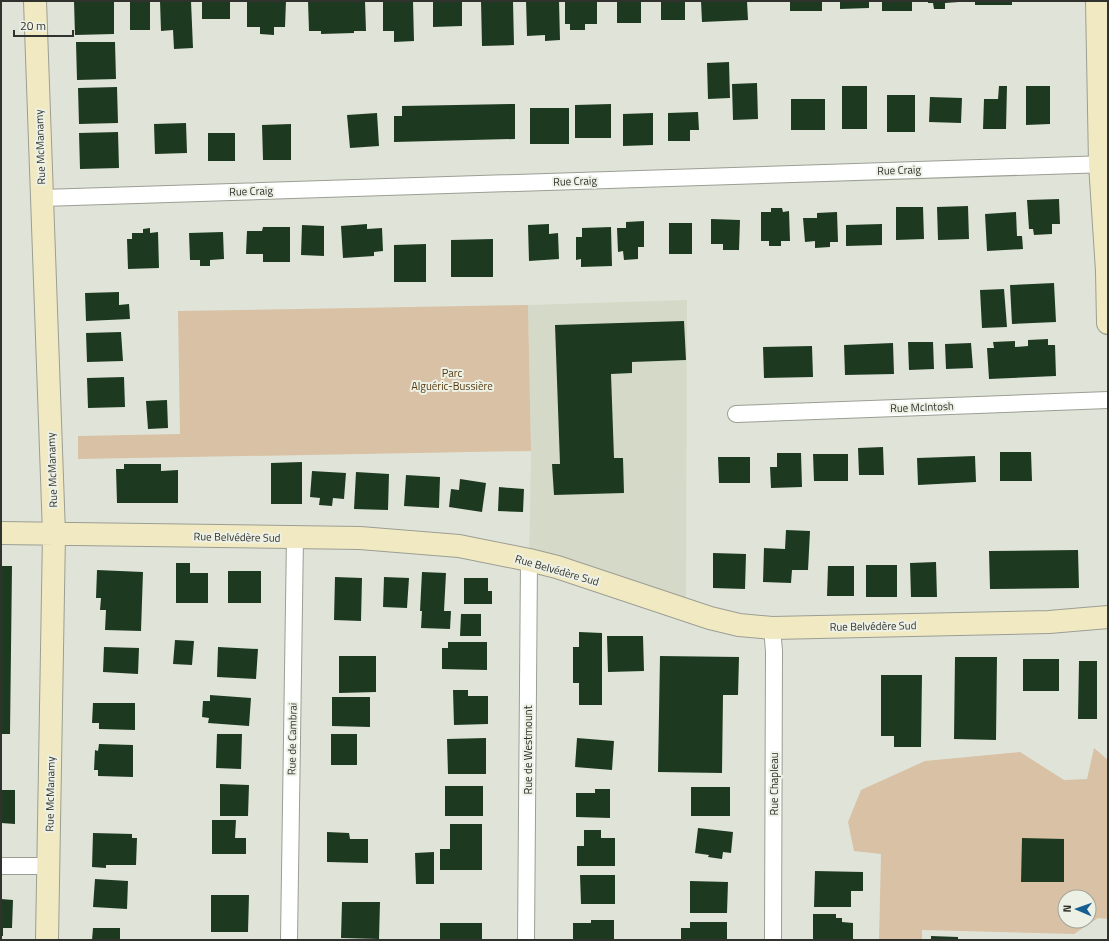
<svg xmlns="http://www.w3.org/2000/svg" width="1109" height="941" font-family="'Titillium Web',sans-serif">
  <rect width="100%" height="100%" fill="#e0e4d8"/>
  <path fill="#d4dac7" d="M687,300L686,611L529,560L531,451L528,305Z"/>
  <path fill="#d8c1a4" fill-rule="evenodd" d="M528,305L531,451L78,459V436L180,434L178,311Z
    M1094,748L1108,760V919L1098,918L1074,934L922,930V940H879L881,854L854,851L848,822L861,790L925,761L1020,752L1064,780L1087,779ZM1065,897H1089V921H1065Z"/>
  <path fill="#1d3a20" d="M74,1H114V34L75,35Z
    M130,1H150V30H130Z
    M160,1H191L193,48L174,49L173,30L161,31Z
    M202,1H230V19H202Z
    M247,1H286L285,27H274V35L260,34V27H247Z
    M308,1H365L366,31H354V33L321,34V31H309Z
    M383,1H413L414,41L394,42V31H383Z
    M433,1H462V26L433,27Z
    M481,1H513L514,45L482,46Z
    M526,1H559L560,40L545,41V35L527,36Z
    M565,1H597V24H585V30H570V24H565Z
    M617,1H641V23H617Z
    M661,1H685V20H661Z
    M701,1H747L748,20L702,22Z
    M790,1H822V11H790Z
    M840,1H869V8L840,9Z
    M882,1H912V11H882Z
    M928,1H959V2L945,3V9H934L933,3H928Z
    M975,1H1012V5H975Z
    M76,42H115L116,79L77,80Z
    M729,62L730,98L708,99L707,63Z
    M757,83L758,119L733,120L732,84Z
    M842,86H867V129H842Z
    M999,86H1007L1006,129H983L984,99H998Z
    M1026,86H1050V124L1026,125Z
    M117,87L118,123L79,124L78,88Z
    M887,95H915V132H887Z
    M930,97L962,98L961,123L929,122Z
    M791,99H825V130H791Z
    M515,104V139L394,142V116H402V106Z
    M611,104V138H575V105Z
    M530,108H569V144H530Z
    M698,112L699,130H690V141H668V113Z
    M377,113L379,146L350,148L347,115Z
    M653,113V145L623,146V114Z
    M186,123L187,153L155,154L154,124Z
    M291,124V160H263L262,125Z
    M118,132L119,168L80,169L79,133Z
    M208,133H235V161H208Z
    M1059,199L1060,224H1052V234L1034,235L1033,229H1029L1027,200Z
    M968,206L969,239L938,240L937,207Z
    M896,207H923L924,239L896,240Z
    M771,208H782L783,212L789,211L790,241H781V246H769V241H761V212H771Z
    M837,212L838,242H830V247L815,248V241L805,242L803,218H817V213Z
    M1016,212L1017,236H1022L1023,249L987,251L985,214Z
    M711,219L740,220L739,250H723V244H711Z
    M644,221V247H638V259L624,260L623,251L618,252L617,228H626V222Z
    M669,223H692V254H669Z
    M367,224V229L382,228L383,251L374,252V256L343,258L341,226Z
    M549,224V234L558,233L559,259L529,261L528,225Z
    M882,224V245L846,246V225Z
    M302,225L324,226V256L301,255Z
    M263,227H290V262H263V254H246L247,231H262Z
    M611,227L612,266L581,267V259L576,260V237H582V228Z
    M150,228V233L158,232L159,268L128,269L127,239H132V233H143V229Z
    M223,232L224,259L210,260V266H200V260H190L189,233Z
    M493,239V277H451V240Z
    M426,244V282H394V245Z
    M1054,283L1056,322L1012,324L1010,285Z
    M1004,289L1007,327L982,328L980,290Z
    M119,292V305L129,304L130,319L86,321L85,293Z
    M684,321L686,360L632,362V373L611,374L614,458H623L624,493L554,495L552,464H560L555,325Z
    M121,332L123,361L87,362L86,333Z
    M1048,339V345H1055L1056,376L989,379L987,348H994L993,342L1015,341V347L1028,346V340Z
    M908,342H933L934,369L909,370Z
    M893,343L894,374L845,375L844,345Z
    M971,343L973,368L946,369L945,344Z
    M812,346L813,377L764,378L763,347Z
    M124,377L125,407L88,408L87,378Z
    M167,400L168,428L148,429L146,401Z
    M883,447L884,475H859L858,448Z
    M1000,452H1031L1032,481H1000Z
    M777,453H801L802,487L771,488L770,467H777Z
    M813,454H848V481H814Z
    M975,456L976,482L918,485L917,458Z
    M718,457H750V483H719Z
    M302,462V504H271V463Z
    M124,464H161V471L178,470V503H117L116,469H124Z
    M312,471L346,473L344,499L333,498L332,506L319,505L320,498L310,497Z
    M356,472L389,474L388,510L354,509Z
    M406,475L440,477L439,508L404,506Z
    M460,479L486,483L482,512L449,507L451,489L459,490Z
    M499,487L524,489L523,512L498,511Z
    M786,530L810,531L808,570H792L791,583L763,582L764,548L785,549Z
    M1078,550L1079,588L990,589L989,551Z
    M713,553L746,554L745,589L713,588Z
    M936,562L937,597H911L910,563Z
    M176,563H190V573H208V603H176Z
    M866,565H897V597H866Z
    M1,566H12L10,734H1Z
    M828,566H854V596H827Z
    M97,570L143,572L141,631L105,630L106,610H100L101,598H96Z
    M228,571H261V603H228Z
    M422,572L446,573L444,611H451L450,629L421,628L422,611H420Z
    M335,577L362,578L361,621L334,620Z
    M384,577L409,578L407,608L383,607Z
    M464,578H488V591H492V604H464Z
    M461,614H481V636H460Z
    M579,632L602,633V705H579V683H573V647H579Z
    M607,636H643L644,671L608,672Z
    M175,640L194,641L192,665L173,664Z
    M448,642H487V670L442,669V648H448Z
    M104,647L139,648L138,674L103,672Z
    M218,647L258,649L256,679L217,677Z
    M339,656H376V692L339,693Z
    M660,656L739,657L738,695H723L722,773L658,772Z
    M955,657H997L996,740L954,739Z
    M1023,659H1059V691H1023Z
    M1079,661H1097V719H1078Z
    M881,675H922L921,747H894V736H881Z
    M453,690H468V696H488V724L454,725Z
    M210,695L251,698L249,726L208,723L209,718L202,717L203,701H210Z
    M332,697H370V727L332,726Z
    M93,703H135V730L99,729V723H92Z
    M217,734H242L241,769L216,768Z
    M331,734H357V765H331Z
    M486,738V774H448L447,739Z
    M577,738L614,741L612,770L575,767Z
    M99,744L133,745V777L98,776V770H94L95,750L98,751Z
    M220,784L249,785L248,816H220Z
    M445,786H483V816H445Z
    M691,787H730V816H691Z
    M595,789H610V818L576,817V793H595Z
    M1,790H15V824L1,823Z
    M212,820H236L235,838H246V854H212Z
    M450,824H482V870H440V849H450Z
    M698,828L733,832L731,853L723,852L722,859L708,857L709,855L695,853Z
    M584,830H601V838H615V866H577V846H584Z
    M327,832L349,833L350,839H368V863L327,862Z
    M93,833L132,834V838H137L136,865H106V868L92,867Z
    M1022,838L1064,839V882H1021Z
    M434,852V884H416L415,853Z
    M815,871L863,872V891H851V907H814Z
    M580,875H615V904H581Z
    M95,879L128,881L127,909L93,907Z
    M690,881L728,882L727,913H690Z
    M211,895H249L248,932H211Z
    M1,899L13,900L12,928H3V936H1Z
    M342,902H380L379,939L341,938Z
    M813,914H836V918H842V922L853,923V940H813Z
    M591,920H614V940H573V923H591Z
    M690,922H727V940H681V928H690Z
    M440,923H482V940H440Z
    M93,928H120V940H92Z
    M931,936L958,937V940H931Z"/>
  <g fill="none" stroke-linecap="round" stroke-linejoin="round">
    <g stroke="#9b9e93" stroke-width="18">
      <path id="street" d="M42,198L1108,164
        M736,414L1108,400
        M772,628L774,651L773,940
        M1,866H48
        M289,940L295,537
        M526,940L529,560"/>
    </g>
    <g stroke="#9b9e93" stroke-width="24">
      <path id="secondary" d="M35,1L54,534L47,940
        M1097,1L1100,164L1107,271L1108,323
        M1,533L360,538L459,546L529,560L557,567L710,618L739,625L772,628L1049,622L1108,617"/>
    </g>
    <use href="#street" stroke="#fff" stroke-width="16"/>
    <use href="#secondary" stroke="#f1e9c2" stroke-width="22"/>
  </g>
  <g text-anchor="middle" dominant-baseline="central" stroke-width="4" stroke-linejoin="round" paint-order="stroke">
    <g font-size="11" fill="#30322d" stroke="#edf1e5">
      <text transform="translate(40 147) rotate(-92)">Rue McManamy</text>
      <text transform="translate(899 170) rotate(-2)">Rue Craig</text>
      <text transform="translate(575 181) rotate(-2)">Rue Craig</text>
      <text transform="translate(251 191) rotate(-2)">Rue Craig</text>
      <text transform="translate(922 407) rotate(-2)">Rue McIntosh</text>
      <text transform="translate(52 470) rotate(-92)">Rue McManamy</text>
      <text transform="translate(237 537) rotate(1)">Rue Belvédère Sud</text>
      <text transform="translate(557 570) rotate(16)">Rue Belvédère Sud</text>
      <text transform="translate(873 626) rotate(-1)">Rue Belvédère Sud</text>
      <text transform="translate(292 739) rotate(-89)">Rue de Cambrai</text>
      <text transform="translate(528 750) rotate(-90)">Rue de Westmount</text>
      <text transform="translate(774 784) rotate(-90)">Rue Chapleau</text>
      <text transform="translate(50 794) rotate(-89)">Rue McManamy</text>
    </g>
    <g font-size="11" fill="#573a10" stroke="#edf1e5">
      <text x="452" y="373">Parc<tspan x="452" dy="13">Alguéric-Bussière</tspan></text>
    </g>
  </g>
  <rect width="1109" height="941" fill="none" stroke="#30322d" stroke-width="4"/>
  <g transform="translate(1077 909) rotate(272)"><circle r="19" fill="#edf1e5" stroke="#a1a59b"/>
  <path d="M0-3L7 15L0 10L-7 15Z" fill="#165e92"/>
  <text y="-6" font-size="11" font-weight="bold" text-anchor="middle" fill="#30322d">N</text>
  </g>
  <path d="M14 30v6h59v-6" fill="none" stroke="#30322d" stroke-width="2"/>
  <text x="20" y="30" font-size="12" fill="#30322d" stroke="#edf1e5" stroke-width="3" paint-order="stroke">20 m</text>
</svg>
